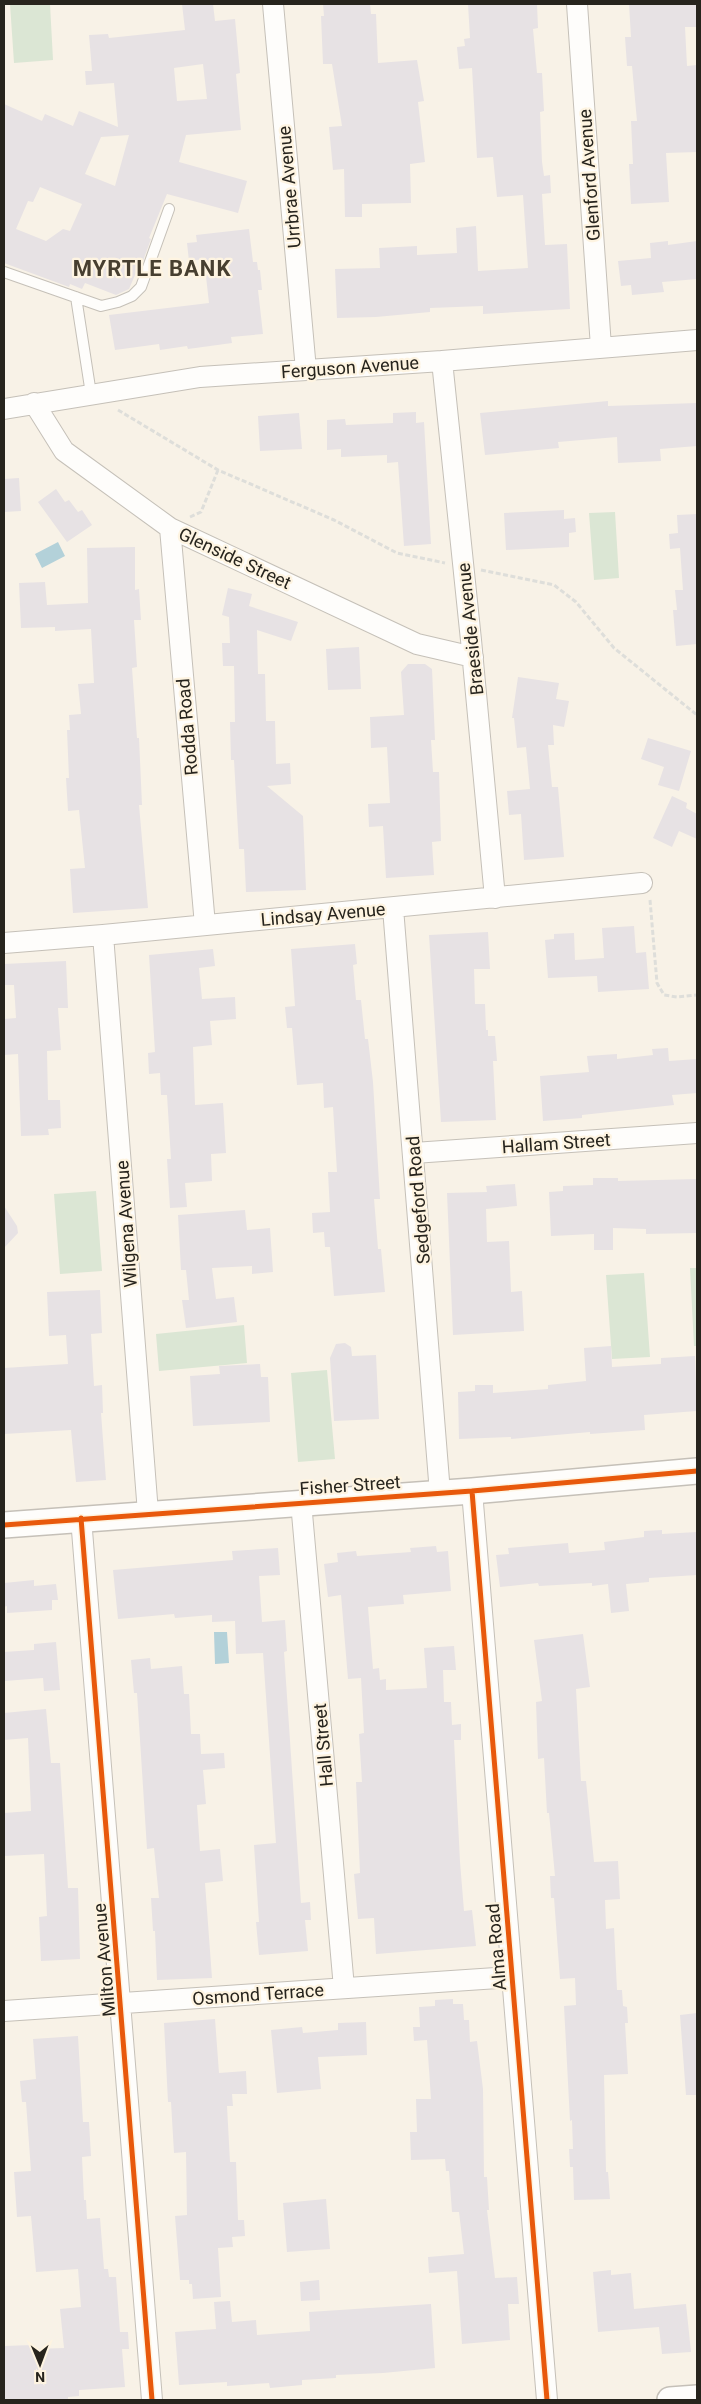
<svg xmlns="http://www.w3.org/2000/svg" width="701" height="2404" font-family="Roboto,sans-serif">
  <rect width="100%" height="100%" fill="#f8f2e7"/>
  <path fill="#dbe6d4" d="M10,4H50L53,60L14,63Z
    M615,512L619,578L594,580L589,513Z
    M96,1191L102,1271L60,1274L54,1194Z
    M690,1268H697V1346H694Z
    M644,1273L650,1357L612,1359L606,1275Z
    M244,1325L247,1363L159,1371L156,1334Z
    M327,1370L335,1459L298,1462L291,1373Z"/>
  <path fill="#b3d1d9" d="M58,542L65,556L42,568L35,554Z
    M214,1632H227L229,1663L215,1664Z"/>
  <path fill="#e7e2e4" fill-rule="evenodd" d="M182,4H213L215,21L235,19L240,73L236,74L241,130L186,135L179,162L247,181L238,213L167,194L149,238L151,239L140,269L138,268L129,289L116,295L85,283L82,289L70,284L69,287L4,263V104L42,121L45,114L73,126L79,111L118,127L114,83L86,85L85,71H92L89,35L108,34L109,38L185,30ZM203,64L207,99L177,101L174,68ZM129,135L115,186L85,174L101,137ZM40,187L82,204L70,231L63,229L46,241L16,229L28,201L33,202Z
    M323,4H370L371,14H376L378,63L417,60L424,101L418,102L425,162L410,164L411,203L362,204V217H345L344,169L333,170L329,127L342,126L332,64H323L321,16H324Z
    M468,4H537L538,28L533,29L537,73H542L544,111L540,112L542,162L544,176L550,175L551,193L542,194L545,245L567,244L570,309L483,314V306L430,308V312L376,317L337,318L335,269L380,268L379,248L417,246V255L457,253L456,228L476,226L478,271L528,268L523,195L497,197L493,157L477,158L472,68L459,69L457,47L465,46L464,39L470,38Z
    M629,4H697V27H685L687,66L697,65V152L666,153L669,202L631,204L629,164H633L631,121H637L632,66H627L625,37H631Z
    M249,229L253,262H257L258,270H260L262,290H258L263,334L231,337L232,343L188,349L187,346L160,350L159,344L115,350L109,315L209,303L204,259L189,261L187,243L197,242L196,235Z
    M668,241V245L697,241V279L662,282L664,292L632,295L631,285L621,286L618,261L651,258L650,243Z
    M608,401V406L697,403V446L660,449L661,461L618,463L617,437L558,442L559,448L485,455L480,413Z
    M416,412V423L424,422L431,544L404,546L398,462L387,463V455L341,457V449L327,450V420L345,419L346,425L393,423V413Z
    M299,413L302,449L260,451L258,416Z
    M19,478L21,511L4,512V479Z
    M56,489L65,502L69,500L78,512L82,510L92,525L67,542L38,502Z
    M564,510V519L575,518L576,532L569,533V547L506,550L504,513Z
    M697,514V644L676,646L673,610H677L675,590H683L680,548L670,549L669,534L678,533L677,515Z
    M135,547V590L139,589L141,620H134L137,667L132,668L137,738H139L142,805H139L148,908L73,913L70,869L85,868L79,810L68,811L66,778H69L67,730H70L69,715L81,714L78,684L94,683L91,629L55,631V627L21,628L19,583L45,582L47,605L88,603L87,548Z
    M228,588L252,594L249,606L298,622L291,641L257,630L258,674H265L266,721H275L276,764L290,763L291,784L267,786L303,816L306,890L246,892L244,849H239L234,760H231L230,722H235L234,666H223L222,643H230L229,617L222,615Z
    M359,647L361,689L328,690L326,649Z
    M408,664H425L432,669L435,740H431L433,772H439L441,841L432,842L434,875L386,878L383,826L369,827L368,804L390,803L387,747L371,748L370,717L404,715L401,672Z
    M518,677L559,683L556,699L569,701L564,727L553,725L554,745H548L552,787H558L564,857L524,860L521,814L509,815L507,791L530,789L526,747L517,748L514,718H512Z
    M648,738L691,751L679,791L658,785L664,767L641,759Z
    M672,796L687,803L686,808L697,814V839L679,831L672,847L653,838Z
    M634,926L636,953L646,952L649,989L598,992L597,976L548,978L545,940L554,939V934L574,933L575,960L604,958L602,928Z
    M488,932L490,969H474L475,1004H485L486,1030H488V1036H495L497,1061H493L496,1120L441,1122L429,935Z
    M355,944L357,964L353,965L356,1000H361L365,1039H368L373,1082L380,1199H374L378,1249H381L385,1292L334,1296L330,1247H325L324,1232L313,1233L312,1213L330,1212L328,1172H337L333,1107L324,1108L323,1083L297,1085L292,1028H287L285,1007L295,1006L291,949Z
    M213,949L215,966L199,968L202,999L235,997L236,1019L210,1021L212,1045L193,1047L195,1105L223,1103L226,1153L211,1154L212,1181L185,1183L187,1207L170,1208L167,1159H171L167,1095H161L160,1073L149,1074L148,1053L155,1052L149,955Z
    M66,961L68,1008H58L61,1050L47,1051L48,1100H60L61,1128L48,1129L49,1135L21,1136L18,1054L4,1055V1019L16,1018L14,985H4V964Z
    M668,1048L669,1061L697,1059V1093L672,1095L674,1105L582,1115V1118L543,1121L540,1076L589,1072L587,1056L617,1054V1059L653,1055L652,1049Z
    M593,1178H618V1181L697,1179V1233L646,1234V1229L613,1228V1250H594V1234L551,1236L549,1192L563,1191V1186L593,1185Z
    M515,1184L517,1206L486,1209L487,1242L509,1241L511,1292L522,1291L524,1331L453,1335L447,1193L487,1192L486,1186Z
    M4,1206L17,1226L18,1233L4,1248Z
    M245,1210L247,1230L270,1228L273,1272L252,1274V1266L212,1268L216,1299L234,1297L237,1322L186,1328L182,1300H189L186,1270H181L178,1215Z
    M100,1290L102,1333L91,1334L94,1386L102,1385L103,1413H101L106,1480L76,1482L71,1430L4,1434V1368L68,1364L66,1335L49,1336L47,1292Z
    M345,1343L351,1347L352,1356L376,1355L379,1419L334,1421L330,1358L336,1344Z
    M611,1346L612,1367L661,1364V1358L695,1356L697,1411L644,1415L645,1430L590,1434V1432L511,1439V1437L459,1439L458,1392L475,1391V1385H493V1393L548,1389V1385L586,1381L584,1348Z
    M260,1364L261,1377H268L270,1422L193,1426L190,1376L220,1374L219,1366Z
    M662,1530V1534L697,1532V1575L649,1578V1582L626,1584L629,1611L611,1613L608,1584L592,1586V1583L539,1586L538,1583L500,1587L496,1555L509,1554L508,1548L568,1543L569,1553L605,1550L604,1542L644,1537V1531Z
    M436,1546L437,1552L448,1551L451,1591L403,1595L404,1604L368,1607L373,1669L379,1668L380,1680L386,1679V1690L427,1688L424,1648L454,1646L456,1670H443L444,1702H451L452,1725L461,1724V1740H454L460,1862L464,1911L472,1910L476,1946L376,1954L374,1918L358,1919L354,1874L360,1873L356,1782H362L359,1734L364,1733L361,1678L348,1679L341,1595L328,1597L324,1564L338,1562L337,1553L356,1551L357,1556L411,1552L410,1548Z
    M278,1548L280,1575L259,1576L262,1622L285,1620L287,1651L284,1652L301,1903L310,1902L311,1920H305L308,1951L259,1955L256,1922H259L254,1845L276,1843L263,1653L236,1654L235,1621L212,1622V1615L175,1618L174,1614L118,1619L113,1570L233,1560L232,1551Z
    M34,1580V1586L56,1584L58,1600H52V1610L7,1613V1606L4,1607V1583Z
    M583,1634L590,1687L576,1689L581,1781H586L594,1862L618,1861L620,1899L605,1900L606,1929L614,1928L617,1990H622L623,2006L627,2007L628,2023H625L628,2074L604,2075L606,2172H608L610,2199L574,2200L573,2167H570L569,2149H573L572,2120L570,2121L564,2006L576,2005L575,1978L560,1979L554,1898H551L550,1876H555L549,1813H547L544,1758L538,1759L536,1702L542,1701L534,1640Z
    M56,1642L60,1690L44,1691L43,1678L5,1681L4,1652L34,1650V1644Z
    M150,1658L151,1669L182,1666L184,1694H189L191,1734H200L201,1754L224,1753L225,1768L203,1770L206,1804L197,1805L200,1851L220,1849L223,1881L205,1883L212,1978L157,1980L155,1931H153L151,1898H159L154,1848L147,1849L137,1693H134L131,1660Z
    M46,1709L51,1763H60L68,1888H78L80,1959L41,1961L39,1917L47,1916L44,1854L4,1856V1813L31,1811L28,1738L4,1740V1713Z
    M453,1999V2004H463L464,2020H469L470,2042L477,2041L483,2089L484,2177H487L489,2210H487L495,2278L517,2277L519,2304H508L510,2340L462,2344L457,2271L429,2273L428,2257L464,2254L459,2212H452L449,2171H446L445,2159L411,2160L410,2132H417L416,2099H431L427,2040L414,2041L413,2027H420L419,2007L435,2006V2000Z
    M697,2013V2095H686L680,2015Z
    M215,2019L219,2073L246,2071L247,2094H232L233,2106H227L230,2162H236L238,2220H244L245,2236L232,2237L233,2247L218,2248L221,2297L193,2299L192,2284H189V2280H180L175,2216L187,2215L186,2152L174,2153L171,2102H168L164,2023Z
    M366,2022L367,2055L318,2057L321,2089L277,2093L271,2030L302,2027L303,2033L338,2030V2023Z
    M78,2036L83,2122H89L91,2156L82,2157L84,2200H86L87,2219L100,2218L104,2269H108L109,2277H116L120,2332H128L129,2349H122L125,2387L79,2390V2396L68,2397V2400H4V2346L33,2345V2349L64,2348L60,2309L81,2307L78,2269L36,2272L31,2216L17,2217L14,2172L31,2171L26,2102H22L20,2081L36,2079L33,2039Z
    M326,2199L330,2249L287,2252L283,2203Z
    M611,2270V2275L631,2273L634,2309L686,2304L691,2352L662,2354L659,2327L598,2332L593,2272Z
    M319,2280L320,2300L301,2301L300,2282Z
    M230,2301L232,2322L256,2320L257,2335L310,2331L309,2312L431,2304L435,2368L383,2373L336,2375V2378L302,2380V2385L270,2388L269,2383L227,2386V2382L179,2385L175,2332L216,2329L214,2302Z"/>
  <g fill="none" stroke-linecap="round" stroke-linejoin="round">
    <g stroke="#c5c0b8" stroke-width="12">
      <path id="service" d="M4,272L101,306L118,302L132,296L141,287L169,209
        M76,297L91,394"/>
    </g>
    <g stroke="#c5c0b8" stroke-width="22">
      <path id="minor" d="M273,4L306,370
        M577,4L601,347
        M442,361L471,640L495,898
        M34,403L64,451L170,528L417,644L473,657
        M4,409L200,377L442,361L697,340
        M170,528L205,925
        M393,908L440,1493
        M103,935L148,1513
        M4,943L103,935L642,883
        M414,1153L697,1133
        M472,1491L547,2400
        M301,1502L344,1988
        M81,1518L152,2400
        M4,2011L512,1977"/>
    </g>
    <g stroke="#c5c0b8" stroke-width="28">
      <path id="tertiary" d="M4,1525L472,1491L697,1471
        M670,2400L697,2398"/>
    </g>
    <path stroke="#dededa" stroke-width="3" stroke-dasharray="5 2.5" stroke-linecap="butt" d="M118,410L218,470L334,520L397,553L445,563
      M190,517L201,512L218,470
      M481,570L554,585L576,602L614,648L697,715
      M650,900L657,983L664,995L677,997L697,995"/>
    <use href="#service" stroke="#fefdfb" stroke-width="10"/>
    <use href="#minor" stroke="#fefdfb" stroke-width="20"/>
    <use href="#tertiary" stroke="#fefdfb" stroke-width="25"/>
    <g stroke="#fef4e1" stroke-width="8">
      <path id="cycleway" d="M472,1491L547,2400
        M81,1518L152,2400
        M4,1525L472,1491L697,1471"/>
    </g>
    <use href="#cycleway" stroke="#e8590c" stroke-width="5"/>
  </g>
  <g text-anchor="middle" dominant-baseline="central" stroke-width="4.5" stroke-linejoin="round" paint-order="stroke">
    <g font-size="18" fill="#27241d" stroke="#fef4e1">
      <text transform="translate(589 175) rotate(-94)">Glenford Avenue</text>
      <text transform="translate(289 187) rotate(-95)">Urrbrae Avenue</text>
      <text transform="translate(350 367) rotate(-4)">Ferguson Avenue</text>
      <text transform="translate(235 558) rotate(25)">Glenside Street</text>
      <text transform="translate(470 629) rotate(-96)">Braeside Avenue</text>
      <text transform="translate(187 727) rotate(-95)">Rodda Road</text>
      <text transform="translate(323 914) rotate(-5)">Lindsay Avenue</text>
      <text transform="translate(556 1143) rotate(-4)">Hallam Street</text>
      <text transform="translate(418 1200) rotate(-95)">Sedgeford Road</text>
      <text transform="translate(126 1224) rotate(-94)">Wilgena Avenue</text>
      <text transform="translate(350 1485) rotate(-4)">Fisher Street</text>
      <text transform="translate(323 1745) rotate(-95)">Hall Street</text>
      <text transform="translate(496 1947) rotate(-95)">Alma Road</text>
      <text transform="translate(104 1960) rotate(-95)">Milton Avenue</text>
      <text transform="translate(258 1994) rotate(-4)">Osmond Terrace</text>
    </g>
    <g font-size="22" font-weight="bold" letter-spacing="1" fill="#473f30" stroke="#fef4e1">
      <text x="152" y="268">MYRTLE BANK</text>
    </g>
  </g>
  <rect width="701" height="2404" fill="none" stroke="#27241d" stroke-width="10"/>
  <g transform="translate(40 2364) rotate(179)" stroke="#fef4e1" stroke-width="4" paint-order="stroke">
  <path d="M0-4L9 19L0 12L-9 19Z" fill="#27241d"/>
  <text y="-8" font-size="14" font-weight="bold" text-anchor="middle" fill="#27241d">N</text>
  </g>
</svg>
